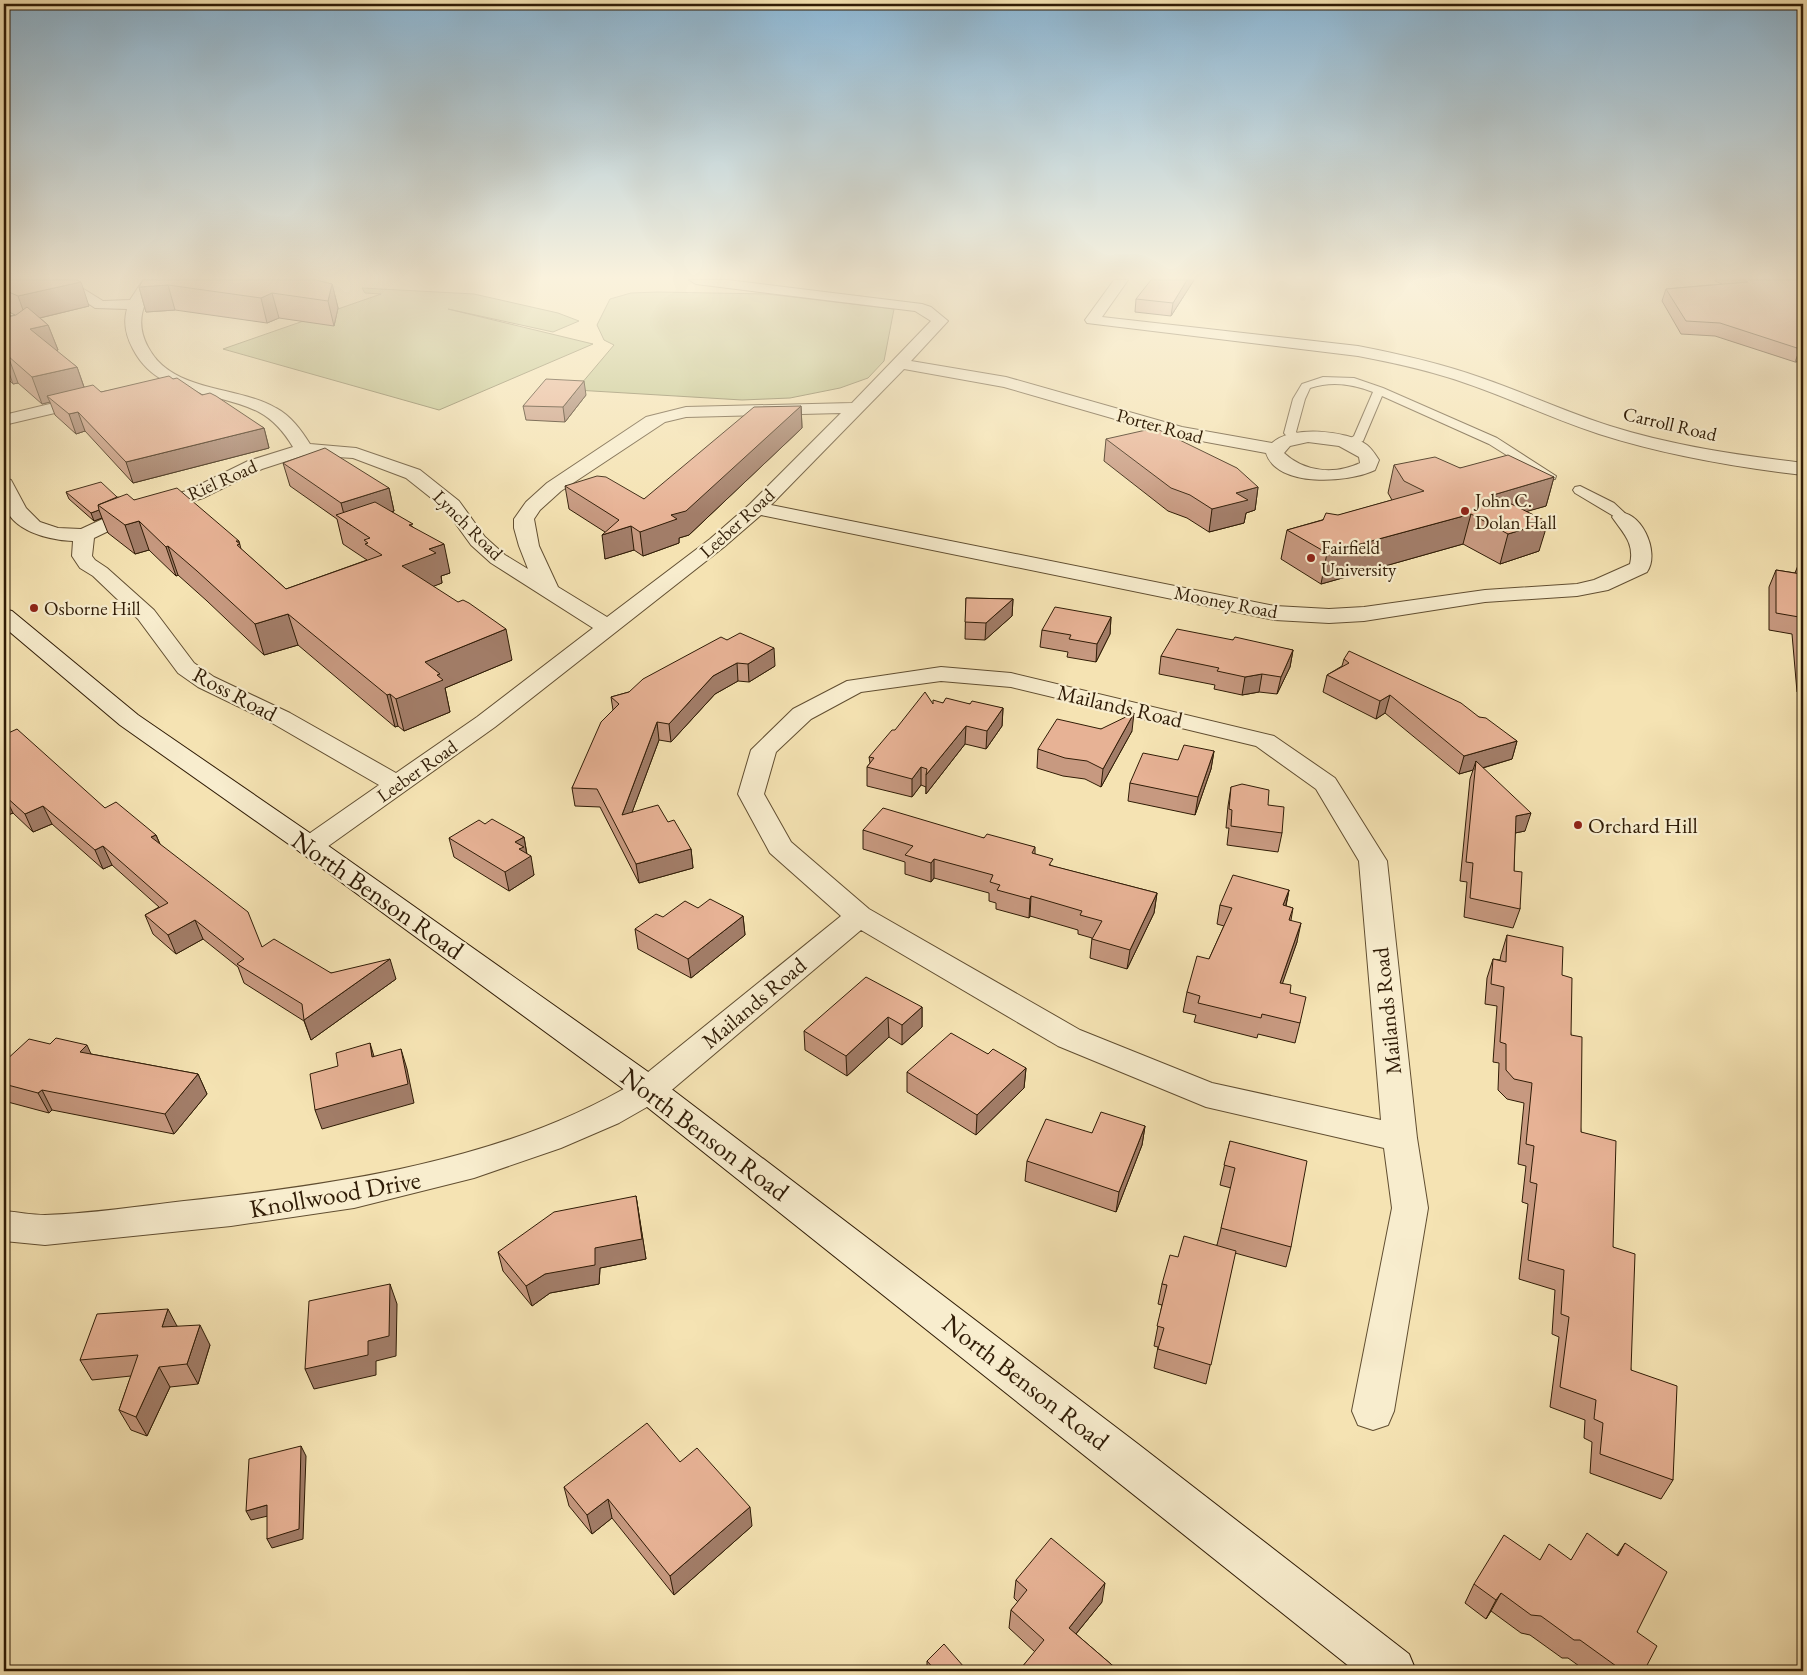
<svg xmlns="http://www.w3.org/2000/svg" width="1807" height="1675" font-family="'EB Garamond',serif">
  <rect width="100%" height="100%" fill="#f5e3b3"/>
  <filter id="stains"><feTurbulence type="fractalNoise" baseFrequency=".004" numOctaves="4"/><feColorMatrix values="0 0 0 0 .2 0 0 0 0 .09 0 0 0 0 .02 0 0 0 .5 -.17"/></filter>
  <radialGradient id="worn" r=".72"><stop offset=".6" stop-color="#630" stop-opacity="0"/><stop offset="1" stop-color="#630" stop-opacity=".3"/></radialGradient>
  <path fill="#bfc38a" stroke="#787048" d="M362,288L474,294L558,313L579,321L553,332L448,309L593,344L439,410L223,349L381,294L365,293Z
    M658,292L767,294L894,309L884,361L868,378L840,388L790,398L742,400L576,390L614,345L604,340L597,325L610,299L631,293Z"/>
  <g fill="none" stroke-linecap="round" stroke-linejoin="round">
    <g stroke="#614e31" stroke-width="2">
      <path id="lane" d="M1323,377L1354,378L1383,388L1497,438L1556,476L1555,479H1545L1489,444L1382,396L1363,441L1352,446H1344L1342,443L1354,436L1373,392C1351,384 1332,381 1310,388L1305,399L1296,432L1302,439L1300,442H1292L1284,433L1293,399L1302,384Z
        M1580,486L1614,503L1629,517L1622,521L1575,493L1573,490L1575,487Z"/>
    </g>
    <g stroke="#614e31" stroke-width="2">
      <path id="street" d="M53,280H69L103,301L130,300L143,280H157C144,303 134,321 148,347C172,393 236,385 276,408C291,416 301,430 310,444L356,448L420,470L459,501L485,537L505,555L528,569L519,546L514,528V519L526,502L547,483L646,417L686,407L852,403L931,321L915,311L696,284L689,280H728L922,304L931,307L948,321L911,361L1006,377L1182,427L1272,443C1291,425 1347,430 1367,445C1372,449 1375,454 1379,460L1375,470C1348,483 1277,488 1266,453L1174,436L1004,387L904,369L771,505L1275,606L1329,609L1364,607L1485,590L1577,584L1594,580L1630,564C1635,543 1623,533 1612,517L1615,513C1640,507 1661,552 1647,572L1608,590L1577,596L1485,602L1364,621L1329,623L1275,620L761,515L724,547L495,727L320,852L310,855L300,852L296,846L300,840L379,785L272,723L198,687L178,673L138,619L93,576L80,568L72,556L73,541C49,540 9,531 4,502C2,495 4,485 4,478L11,480L26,508L40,522L58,528L81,529L107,517L189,490L248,461L293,447C284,432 274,420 259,412C216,390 158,398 133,349C126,336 123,323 127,309L95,308ZM841,413L750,504L710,539L607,617L558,587L539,546L534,519L540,510L561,491L665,422L686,417ZM1308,442L1339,446L1359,457L1360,463C1335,475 1304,472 1284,453L1290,446ZM305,455L353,458L406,478L445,509L471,545L491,563L593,628L477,717L396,773L290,713L214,677L194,663L154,610L107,568L95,560L92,556L94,538L121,525L203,498L262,469Z
        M1114,280H1128L1102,317L1358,346C1399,354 1440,363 1479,377C1523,392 1566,412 1610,426C1673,446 1738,455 1803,463V475C1734,467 1665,455 1599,434C1555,420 1512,399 1468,384C1432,371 1395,363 1358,356L1087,323L1085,320Z
        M87,395L93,396L95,400L93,404L4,425V415Z
        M941,667L1011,673L1274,736L1335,778L1387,861L1417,1138L1428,1208L1394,1411L1388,1425L1373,1430L1358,1425L1352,1411L1392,1208L1384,1148L1206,1107L1058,1046L861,930L661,1099L619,1123L561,1148L474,1178L354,1208L231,1226L45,1245L4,1241V1211C18,1212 32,1215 45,1215C90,1214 140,1206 184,1201C334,1185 507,1161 637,1081L841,916L770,853L738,794L751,750L793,709L847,681ZM941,681L1011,687L1256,746L1316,789L1359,861L1381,1120L1212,1083L1080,1030L869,909L791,842L764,794L776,752L811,719L861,692Z"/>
    </g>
    <g stroke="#301c06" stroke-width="2">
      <path id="secondary" d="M4,609L12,611L138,715L320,840L661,1081L1138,1444L1409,1654L1416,1671H1355L637,1099L300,852L120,725L4,627Z"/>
    </g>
    <use href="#lane" fill="#f8edce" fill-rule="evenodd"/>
    <use href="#street" fill="#f8edce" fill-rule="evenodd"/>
    <use href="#secondary" fill="#f8edce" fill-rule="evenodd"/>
  </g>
  <path fill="#c79980" stroke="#301c06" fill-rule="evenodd" d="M4,280L89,306L40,318L48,325L58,350L56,351L77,367L84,387L101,392L173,379L264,428L269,448L133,483L85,431L76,434L55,415L50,402L42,404L18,383L13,384L4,375ZM7,311L15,315L9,316Z
    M143,280L332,284L338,308L334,326L279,318L267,323L175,310L146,312L139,287Z
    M1194,280L1171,316L1135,312L1136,299Z
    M1715,280H1803V362L1800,361L1795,362L1715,336L1681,334L1662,301L1666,289L1722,284L1715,281Z
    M586,395L565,422L526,420L523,406Z
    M801,406L802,428L689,535L679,538V543L643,556L634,550L605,559V532L569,509L565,486L644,499Z
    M1106,439L1258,487L1255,510L1246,513L1244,523L1209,532L1187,518L1168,511L1104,461Z
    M283,463L389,488L394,511L392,512L413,527L450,573L441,576L442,583L433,586L512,660L445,688L450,712L404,731L398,726L395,727L298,645L264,655L207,601L178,575L176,576L149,550L135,554L108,533L102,518L94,521L69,499L66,492L117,497L134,500L239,541L241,549L286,589L367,560L343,544L337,519L290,486Z
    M1394,465L1460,468L1554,477L1546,506L1527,511L1539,551L1500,564L1463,544L1321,584L1281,559L1287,530L1392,500L1388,493Z
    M1799,563H1803V693L1797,692L1792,634L1769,630V587L1776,570L1795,573Z
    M966,598L1013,599L1012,616L985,640L965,639Z
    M1111,617L1110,634L1096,662L1067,657L1068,652L1040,647L1042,630Z
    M727,640L775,666L749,682L738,681L715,694L671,742L659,740L632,812L668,822L691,849L693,868L639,883L600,807L575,806L572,788L613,710L611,697L629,692Z
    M1233,640L1293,650L1290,667L1277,694L1259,692L1242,695L1214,689L1215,685L1159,674L1161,656Z
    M1344,659L1479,717L1517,741L1512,759L1483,768L1525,831L1515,833L1514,871L1520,909L1513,928L1464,917L1467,882L1460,881L1470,779L1473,770L1459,774L1385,713L1376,719L1323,692L1327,675L1342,666Z
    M943,703L970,704L1003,708L1002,726L986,749L965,744L926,794V787L921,785L912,797L867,786V767L870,763L869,757L933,704Z
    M1101,729L1132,731L1101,787L1085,779L1063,776L1037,768L1038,749Z
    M4,735L105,808L156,835L160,844L262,947L331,973L396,979L311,1040L304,1021L244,983L238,967L203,939L176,954L153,934L145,915L159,907L112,865L103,869L52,824L33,832L13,813L8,815L4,811Z
    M1214,751L1211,769L1195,815L1128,801L1130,783L1178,760Z
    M1231,787L1268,805L1282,833L1278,852L1227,845L1229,828H1226L1228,806Z
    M485,824L524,837L527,854L534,875L509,891L454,857L449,838Z
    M863,830L984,838L1035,847V854L1052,866L1157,893L1154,913L1127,969L1090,958L1092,938L1078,934V930L1030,916L1029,918L996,909V903L989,901V893L934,878L931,882L905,874V862L863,849Z
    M1289,890L1286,906L1293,908L1291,920L1297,942L1282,983L1290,993L1300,1023L1295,1043L1258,1034L1257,1038L1194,1022L1196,1015L1183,1012L1187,992L1209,959L1224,926L1217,924L1220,905Z
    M698,908L743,916L745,935L691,978L638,949L635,929Z
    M1507,935L1562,975L1571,1035L1581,1132L1613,1247L1631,1370L1673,1480L1661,1499L1590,1473L1592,1442L1584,1438L1585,1420L1550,1407L1559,1337L1552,1334L1555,1290L1519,1279L1528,1204L1522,1202L1526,1166L1518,1164L1524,1103L1507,1099L1498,1090L1499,1063L1493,1062L1497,1006L1485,1004L1487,978L1493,959L1500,960L1501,955Z
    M922,1007V1027L902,1045L889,1037L847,1076L805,1050L804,1031Z
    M91,1054L198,1074L207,1094L174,1134L52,1110L49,1113L4,1101V1062Z
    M988,1054L1026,1068L1024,1088L976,1135L907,1092V1072Z
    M1145,1126L1142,1145L1116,1212L1025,1181L1027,1161L1092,1133Z
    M1230,1141L1291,1247L1286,1267L1235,1253L1206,1384L1154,1368L1158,1347L1154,1346L1162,1305L1158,1304L1162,1284L1178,1257L1217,1245L1231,1188L1220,1185Z
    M636,1196L646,1259L600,1268L599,1284L550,1293L532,1306L503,1271L498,1252Z
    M177,1326L210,1345L198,1384L170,1387L147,1436L131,1430L119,1410L131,1376L92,1380L80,1360Z
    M680,1462L752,1526L674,1595L612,1518L592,1534L569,1506L564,1487Z
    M1625,1543L1637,1632L1644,1671H1586L1568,1658H1562L1530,1635L1521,1633L1491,1611L1486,1619L1465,1603L1474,1584L1540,1560H1571L1617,1555Z
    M1016,1580L1102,1602L1076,1634L1119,1671H1021L1022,1667L1035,1652L1009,1628L1011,1610L1018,1602L1014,1598Z
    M927,1661L964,1671H928L927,1670Z"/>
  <path fill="#a27d68" stroke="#301c06" d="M1187,280H1194L1171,316L1173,303Z
    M81,282L89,306L27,321L18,296Z
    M332,284L338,308L334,326L328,301Z
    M168,285L175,310L146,312L139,287Z
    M272,293L279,318L267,323L261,298Z
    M4,304L13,329L4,332Z
    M48,325L58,350L39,355L30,329Z
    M1803,348V351L1800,361L1795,362L1800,349Z
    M8,356L18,383L13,384L4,359V357Z
    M77,367L86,393L47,396L50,402L42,404L32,377Z
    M584,381L586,395L565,422L563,407Z
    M801,406L802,428L689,535L679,538V543L643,556L640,532L671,515Z
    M78,412L85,431L76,434L69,414Z
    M264,428L269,448L133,483L126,462Z
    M1554,477L1546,506L1487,523L1493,495Z
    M1258,487L1255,510L1246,513L1244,523L1209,532L1212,509L1236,493Z
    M389,488L394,511L351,525L346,522L341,503Z
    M99,510L102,518L94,521L91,513Z
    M1471,514L1463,544L1321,584L1327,553Z
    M139,521L149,550L135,554L125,525Z
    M1548,522L1539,551L1500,564L1508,534Z
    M631,526L634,550L605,559L602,535Z
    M444,544L450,573L441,576L442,583L409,596L402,566L429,549Z
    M168,546L178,575L176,576L166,547Z
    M1013,599L1012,616L985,640L986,623Z
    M288,614L298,645L264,655L255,624Z
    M1111,617L1110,634L1096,662L1097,644Z
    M506,629L512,660L445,688L450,712L404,731L396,699L425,662Z
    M774,648L775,666L749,682L748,664Z
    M1293,650L1290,667L1277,694L1281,677Z
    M737,663L738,681L715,694L671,742L669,724L713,676Z
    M1262,674L1259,692L1242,695L1245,677Z
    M390,694L398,726L395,727L387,695Z
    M1390,695L1385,713L1376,719L1380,701Z
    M1003,708L1002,726L986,749L987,731Z
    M1134,713L1132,731L1101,787L1103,769Z
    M657,722L659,740L624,834L622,815Z
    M966,726L965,744L926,794V775Z
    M1517,741L1512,759L1475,770L1476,761L1473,770L1459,774L1464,756Z
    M1214,751L1211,769L1195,815L1198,797Z
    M921,767V785L912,797V779Z
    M4,795L13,813L8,815L4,806Z
    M43,806L52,824L33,832L25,814Z
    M1531,813L1525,831L1510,834L1516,816Z
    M156,835L164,854L151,837Z
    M524,837L527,856H531L534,875L509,891L505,872L515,842Z
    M103,846L112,865L103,869L95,850Z
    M691,849L693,868L639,883L636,864Z
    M934,859V878L931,882V863Z
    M1289,890L1285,909L1283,905Z
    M1157,893L1154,913L1127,969L1130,950Z
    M1031,896L1030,916L1029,918L1030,899Z
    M743,916L745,935L691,978L688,959Z
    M195,920L203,939L176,954L168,935Z
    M1301,923L1297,942L1276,1002L1280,983Z
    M390,959L396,979L311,1040L304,1020Z
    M922,1007V1027L902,1045V1025Z
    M888,1017L889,1037L847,1076L846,1056Z
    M370,1043L376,1063L372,1057Z
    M87,1045L96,1065L80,1052Z
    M401,1049L407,1069L414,1103L322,1129L315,1110Z
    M1026,1068L1024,1088L976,1135L977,1115Z
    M198,1074L207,1094L174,1134L165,1114Z
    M42,1090L52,1110L49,1113L38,1093Z
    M1145,1126L1142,1145L1116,1212L1119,1192Z
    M636,1196L646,1259L600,1268L599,1284L550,1293L532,1306L526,1286L545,1274L595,1248Z
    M390,1284L397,1304L396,1356L376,1361V1375L314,1389L305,1369L368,1341Z
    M168,1309L178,1328L162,1327Z
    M200,1325L210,1345L198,1384L187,1364Z
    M159,1367L170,1387L147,1436L136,1417Z
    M301,1446L306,1456L303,1539L272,1548L267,1539Z
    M608,1499L612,1518L592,1534L587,1515Z
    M267,1505L272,1515L251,1520L246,1511Z
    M750,1507L752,1526L674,1595L670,1576Z
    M1105,1583L1102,1602L1066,1646L1069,1628Z
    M1501,1593L1491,1611L1486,1619L1496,1600Z"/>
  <path fill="#e7b295" stroke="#301c06" d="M4,280H77L81,282L18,296L4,290Z
    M143,280H316L332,284L328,301L272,293L261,298L168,285L139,287Z
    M1151,280H1187L1173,303L1136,299Z
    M1743,280H1803V348L1800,349L1720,323L1686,321L1666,289L1748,282Z
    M27,307L48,325L30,329L77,367L32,377L8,356L4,357V318L16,315Z
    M169,376L173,379L177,378L202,395L210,393L216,396L264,428L126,462L78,412L69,414L47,396L93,385L101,392Z
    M546,379L584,381L563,407L523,406Z
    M801,406L686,511L671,515L677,519L640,532L631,526L602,535L619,520L565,486L597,476L606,477L644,499L754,407Z
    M1155,428L1237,468L1258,487L1236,493L1248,500L1212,509L1190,495L1171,488L1106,439Z
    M325,448L389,488L341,503L283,463Z
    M1508,455L1554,477L1493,495L1548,522L1508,534L1471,514L1327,553L1287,530L1323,520L1326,513L1338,515L1424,491L1404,481L1394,465L1435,457L1460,468Z
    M101,482L117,497L98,505L99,510L91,513L66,492Z
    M177,488L239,541H236L240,544L237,545L286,589L382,555L365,544L368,543L364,540L370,538L336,515L375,502L413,524L409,525L444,544L429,549L436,553L402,566L458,602L463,600L469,603L506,629L425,662L440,674L437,675L443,680L396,699L390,694L387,695L288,614L255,624L197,571L168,546L166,547L139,521L125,525L98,505L127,494L134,500Z
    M1799,563H1803V661L1799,617L1776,613V570L1801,574Z
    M966,598L1013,599L986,623L965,622Z
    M1055,607L1111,617L1097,644L1069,639L1071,635L1042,630Z
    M1177,629L1233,640L1235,637L1293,650L1281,677L1262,674L1245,677L1217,671L1219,668L1161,656Z
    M740,633L774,648L748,664L737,663L713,676L669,724L657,722L622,815L658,805L668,822L674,820L691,849L636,864L597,789L572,788L601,722L619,704L611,697L629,692L643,679L721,637L727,640Z
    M1349,651L1461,703L1479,717L1486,718L1517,741L1464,756L1390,695L1380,701L1327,675L1349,663L1344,659Z
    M925,692L933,704V700L943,703L946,698L970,704L972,701L1003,708L987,731L966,726L926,775L927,769L921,767L912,779L867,767L874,758L869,757L892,730H895Z
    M1134,713L1103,769L1087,761L1065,758L1038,749L1057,719L1101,729Z
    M17,729L105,808L116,802L156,835L151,837L248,912L262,947L274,939L331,973L390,959L304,1020L302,1004L237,964L244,959L195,920L168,935L145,915L168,903L103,846L95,850L43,806L25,814L4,795V735Z
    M1184,745L1214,751L1198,797L1130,783L1143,753L1178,760Z
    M1476,761L1531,813L1516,816L1514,871L1522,872L1520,909L1470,898L1473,863L1466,862Z
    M1242,784L1269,790L1268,805L1284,807L1282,833L1231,826L1232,810L1229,809L1231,787Z
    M883,808L984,838L987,834L1035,847L1032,853L1053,859L1049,865L1157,893L1130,950L1092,939L1102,921L1080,915L1082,911L1031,896L1030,899L997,890L1000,885L990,882L993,875L934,859L931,863L905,855L913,846L863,830Z
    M492,819L524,837L515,842L524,847L519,849L531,856L505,872L449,838L479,820L485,824Z
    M1233,875L1289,890L1283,905L1293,908L1289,920L1301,923L1280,983L1291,985L1290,993L1306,997L1300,1023L1262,1014L1261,1018L1198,1003L1200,996L1187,992L1197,956L1209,959L1232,908L1220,905Z
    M710,899L743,916L688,959L635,929L656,914L663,917L685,901L698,908Z
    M1507,935L1563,947L1562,975L1572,978L1571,1035L1582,1037L1581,1132L1616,1141L1613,1247L1635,1254L1631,1370L1677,1386L1673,1480L1600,1454L1603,1423L1594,1419L1596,1400L1560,1387L1569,1317L1561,1314L1564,1270L1528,1260L1537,1184L1530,1182L1534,1146L1526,1144L1532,1083L1514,1079L1506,1070V1044L1500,1042L1504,987L1491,984L1493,959L1506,962Z
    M866,977L922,1007L902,1025L888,1017L846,1056L804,1031Z
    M951,1033L988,1054L993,1049L1026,1068L977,1115L907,1072Z
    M56,1038L87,1045L80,1052L198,1074L165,1114L42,1090L38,1093L4,1084V1062L29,1039L50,1044Z
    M370,1043L372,1057L401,1049L408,1084L315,1110L310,1074L338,1066L336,1053Z
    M1101,1112L1145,1126L1119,1192L1027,1161L1046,1119L1092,1133Z
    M1230,1141L1307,1161L1291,1247L1221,1228L1235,1168L1224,1165Z
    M636,1196L642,1239L595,1248V1265L545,1274L526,1286L498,1252L554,1212Z
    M1184,1236L1236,1251L1211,1365L1158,1349L1164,1328L1157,1326L1167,1285L1162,1284L1170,1255L1178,1257Z
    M390,1284L389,1336L368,1341V1355L305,1369L309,1301Z
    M168,1309L162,1327L200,1325L187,1364L159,1367L136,1417L119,1410L138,1355L80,1360L97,1314Z
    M647,1423L680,1462L697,1448L750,1507L670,1576L608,1499L587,1515L564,1487Z
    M301,1446L299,1529L267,1539V1505L246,1511L249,1459Z
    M1587,1533L1618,1556L1625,1543L1667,1572L1637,1632L1657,1646L1644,1671H1623L1580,1640H1574L1541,1616L1531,1615L1501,1593L1496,1600L1474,1584L1504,1535L1540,1560L1549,1544L1571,1560Z
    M1051,1538L1105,1583L1069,1628L1119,1671H1026L1022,1667L1044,1640L1011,1610L1027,1590L1016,1580Z
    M944,1644L964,1667L959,1671H936L927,1661Z"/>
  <linearGradient id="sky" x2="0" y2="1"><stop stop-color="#8cb7d5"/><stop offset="0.54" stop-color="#faf2dd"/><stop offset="1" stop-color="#faf2dd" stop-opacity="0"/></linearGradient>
  <rect width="1807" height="514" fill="url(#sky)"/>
  <g fill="#8f2418" stroke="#f8edce" stroke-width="2">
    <circle cx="1465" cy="511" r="5"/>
    <circle cx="1311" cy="558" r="5"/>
    <circle cx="34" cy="608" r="5"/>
    <circle cx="1578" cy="825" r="5"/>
  </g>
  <g text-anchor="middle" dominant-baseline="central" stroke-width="4.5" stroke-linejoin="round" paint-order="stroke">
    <g font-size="19" fill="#301c06" stroke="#f8edce">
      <text transform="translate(1670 424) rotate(13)">Carroll Road</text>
      <text transform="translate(1160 426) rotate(15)">Porter Road</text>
      <text transform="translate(222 480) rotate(-24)">Riel Road</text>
      <text transform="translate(737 523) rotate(-42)">Leeber Road</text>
      <text transform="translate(468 525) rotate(45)">Lynch Road</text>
      <text transform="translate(1226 602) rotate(11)">Mooney Road</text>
      <text transform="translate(417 771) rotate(-35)">Leeber Road</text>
    </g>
    <g font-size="19" fill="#301c06" stroke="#f8edce" text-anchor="start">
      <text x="1475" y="500">John C.<tspan x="1475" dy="22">Dolan Hall</tspan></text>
      <text x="1321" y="547">Fairfield<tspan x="1321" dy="22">University</tspan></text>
      <text x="44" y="608">Osborne Hill</text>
    </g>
    <g font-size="22" fill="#301c06" stroke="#f8edce">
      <text transform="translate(235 694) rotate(28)">Ross Road</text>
      <text transform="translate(1120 706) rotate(13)">Mailands Road</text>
      <text transform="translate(754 1003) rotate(-40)">Mailands Road</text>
      <text transform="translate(1387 1011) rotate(-96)">Mailands Road</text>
    </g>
    <g font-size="22" fill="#301c06" stroke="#f8edce" text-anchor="start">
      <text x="1588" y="825">Orchard Hill</text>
    </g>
    <g font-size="26" fill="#301c06" stroke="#f8edce">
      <text transform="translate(378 895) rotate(35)">North Benson Road</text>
      <text transform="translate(705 1134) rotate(37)">North Benson Road</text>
      <text transform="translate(335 1194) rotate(-10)">Knollwood Drive</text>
      <text transform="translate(1026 1382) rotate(38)">North Benson Road</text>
    </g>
  </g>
  <rect width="1807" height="1675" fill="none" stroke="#f5e3b3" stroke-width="20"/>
  <rect x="5" y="5" width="1797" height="1665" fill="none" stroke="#301c06" stroke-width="2.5"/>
  <rect x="10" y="10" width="1787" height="1655" fill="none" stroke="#301c06"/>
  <rect width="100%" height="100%" filter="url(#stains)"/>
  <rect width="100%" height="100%" fill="url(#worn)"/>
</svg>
